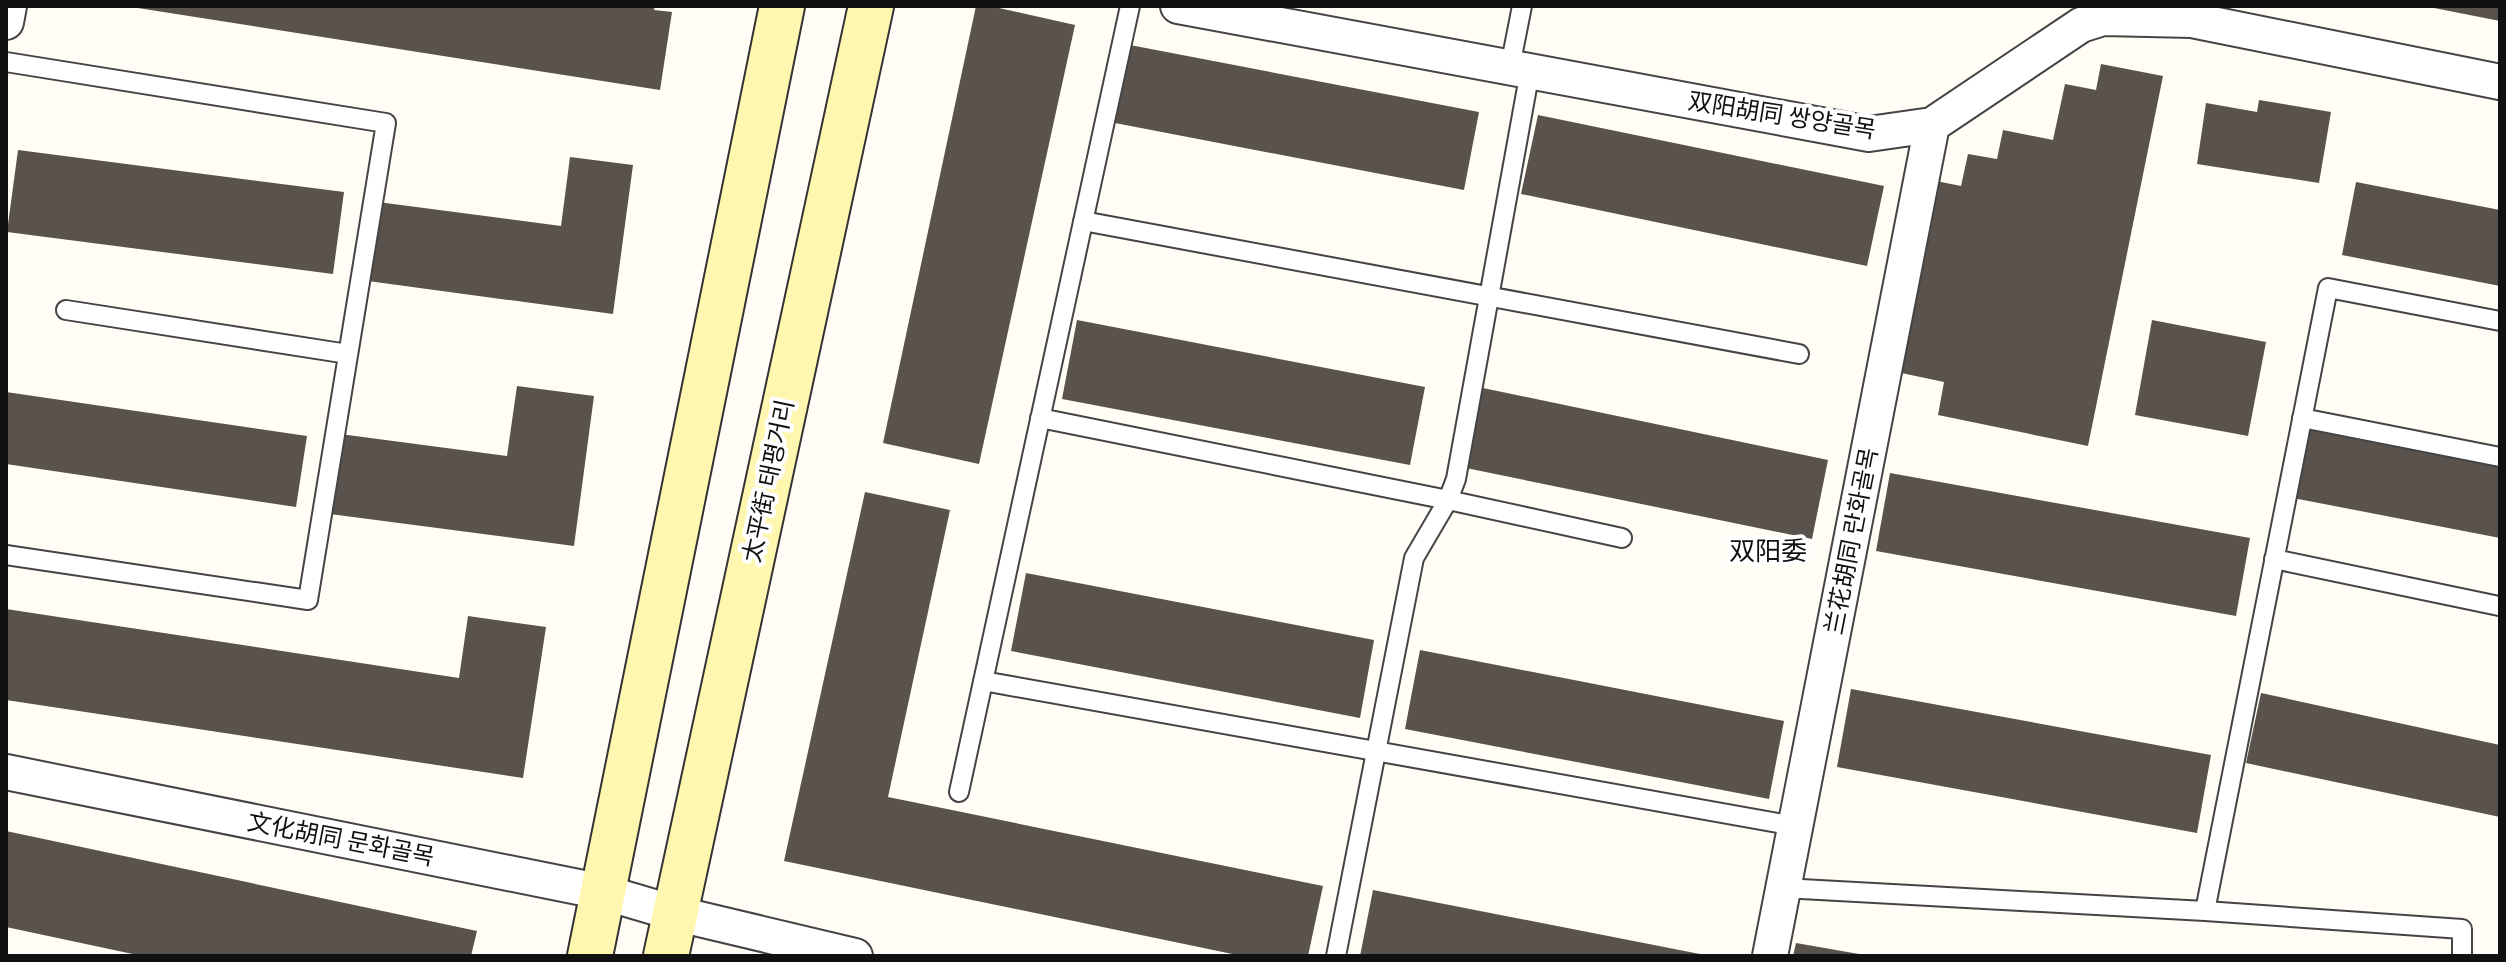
<svg xmlns="http://www.w3.org/2000/svg" width="2506" height="962" font-family="'Zilla Slab','Noto Sans SC','Noto Sans KR',serif">
  <rect width="100%" height="100%" fill="#fffdf5"/>
  <path fill="#5a524d" d="M125,6H655L654,10L672,12L660,90Z
    M976,6H990L1075,25L979,464L883,443Z
    M2429,6H2500V21L2429,7Z
    M1130,45L1479,112L1464,190L1115,123Z
    M2101,64L2163,76L2088,446L1938,415L1944,382L1892,371L1931,180L1961,186L1968,154L1997,159L2003,130L2053,140L2065,84L2096,90Z
    M2259,100L2331,112L2319,183L2197,164L2206,103L2257,112Z
    M1538,115L1884,186L1867,266L1521,194Z
    M18,150L344,192L333,274L7,232Z
    M570,157L633,165L613,314L368,281L378,202L561,226Z
    M2356,182L2500,210V286L2342,255Z
    M1077,320L1425,387L1410,465L1062,399Z
    M2152,320L2266,342L2248,436L2135,415Z
    M517,386L594,396L574,546L330,514L340,434L507,456Z
    M1483,388L1828,460L1812,539L1466,468Z
    M6,392L307,436L296,507L6,464Z
    M2307,425L2500,462V538L2293,498Z
    M1890,473L2250,538L2236,616L1876,551Z
    M865,492L950,510L888,797L1323,886L1308,956H1242L784,861Z
    M1026,573L1374,640L1360,718L1011,651Z
    M6,609L459,678L468,616L546,627L523,778L6,700Z
    M1420,650L1784,721L1769,799L1405,729Z
    M1851,689L2211,755L2197,833L1837,767Z
    M2261,693L2500,745V817L2246,763Z
    M6,831L477,931L471,956H142L6,927Z
    M1373,890L1705,955V956H1360Z
    M1796,943L1859,954L1858,956H1793Z"/>
  <g fill="none" stroke-linecap="round" stroke-linejoin="round">
    <g stroke="#444" stroke-width="22">
      <path id="service" d="M6,62L386,123L308,600L6,555
        M1510,67L1522,6
        M1083,221L1799,354
        M66,310L348,354
        M1040,418L1448,500L1622,538
        M2302,418L2500,457
        M2274,559L2499,606
        M983,681L1795,826
        M959,792L1130,6
        M1783,888L2205,911L2462,929V956
        M2205,911L2328,288L2500,321
        M1336,956L1414,558L1448,500L1456,479L1530,71"/>
    </g>
    <g stroke="#444" stroke-width="38">
      <path id="minor" d="M1178,6L1869,134L1932,125L2081,25L2103,18L2192,20L2500,82
        M6,22L9,6
        M6,772L603,892L674,913L855,956
        M1770,956L1932,125"/>
    </g>
    <g stroke="#333" stroke-width="48">
      <path id="secondary" d="M590,956L782,6
        M666,956L871,6"/>
    </g>
    <use href="#service" stroke="#fff" stroke-width="18"/>
    <use href="#minor" stroke="#fff" stroke-width="34"/>
    <use href="#secondary" stroke="#fff6b0" stroke-width="44"/>
  </g>
  <g text-anchor="middle" dominant-baseline="central" stroke-width="8" stroke-linejoin="round" paint-order="stroke">
    <g font-size="24" fill="#111" stroke="#fff">
      <text transform="translate(1782 115) rotate(9)">双阳胡同 쌍양골목</text>
      <text transform="translate(768 481) rotate(-78)">太平街 태평거리</text>
      <text transform="translate(1851 541) rotate(-79)">兰花胡同 란화골목</text>
      <text transform="translate(341 839) rotate(11)">文化胡同 문화골목</text>
    </g>
    <g font-size="26" fill="#111" stroke="#fff">
      <text x="1768" y="551">双阳委</text>
    </g>
  </g>
  <rect width="2506" height="962" fill="none" stroke="#111111" stroke-width="16"/>
</svg>
